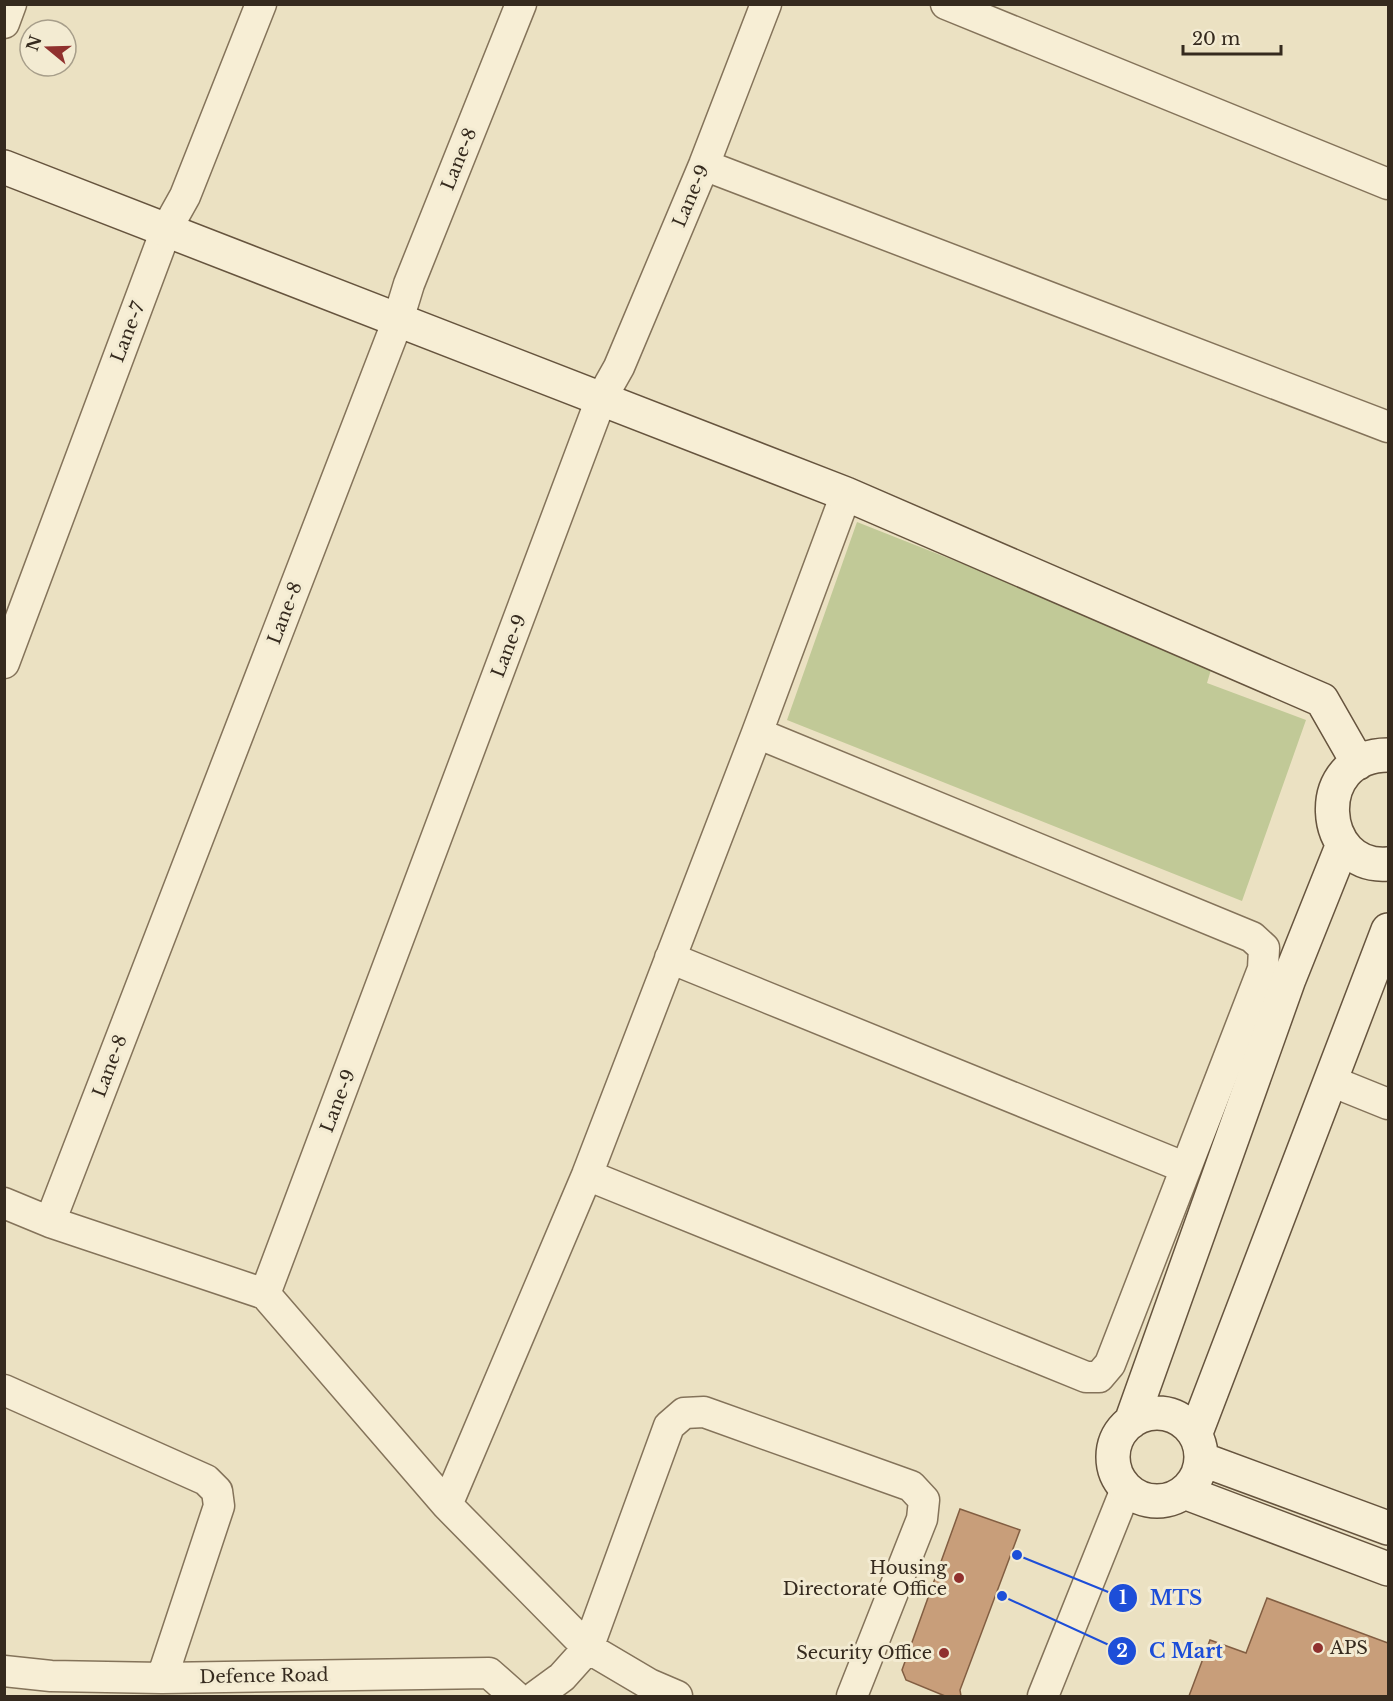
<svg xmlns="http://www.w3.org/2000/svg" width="1393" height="1701" font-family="'Libre Baskerville',serif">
  <rect width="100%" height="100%" fill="#ebe1c2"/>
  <path fill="#c1c997" d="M857,522L1213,663L1207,683L1306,720L1242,901L787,720Z"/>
  <path fill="#c89e7a" stroke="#825e42" stroke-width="1.5" d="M960,1509L1020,1530L960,1690L961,1696H945L906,1680L902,1670Z
    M1267,1598L1388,1643V1696H1189L1210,1640L1246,1653Z"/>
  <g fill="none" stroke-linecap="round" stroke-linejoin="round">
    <g stroke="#84735a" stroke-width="33">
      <path id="street" d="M946,4L1388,184
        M4,23L11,4
        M704,165L1388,427
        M4,663L166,230L185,196L261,4
        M670,958L1186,1168
        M1331,1081L1388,1104
        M587,1175L1086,1377H1099L1110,1364L1263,969L1264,948L1252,937L757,733
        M4,1203L50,1222L265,1294L447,1505L588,1648L649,1684L677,1696
        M50,1222L398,320L409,284L521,4
        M265,1294L601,399L619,367L704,165L766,4
        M4,1390L206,1480L217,1491L219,1506L162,1678
        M447,1505L587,1175L757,733L846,494
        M4,1671L51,1676L162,1678L489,1673L515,1696
        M536,1696L562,1677L588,1648L669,1426L684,1413L704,1412L911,1486L924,1500L922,1519L852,1696
        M1043,1696L1126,1489"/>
    </g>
    <g stroke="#66543e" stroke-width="36">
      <path id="secondary" d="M4,167L846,494L1322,700L1358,763
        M1388,755C1310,755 1318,870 1388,864
        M1113 1457a44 44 0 1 1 88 0a44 44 0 1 1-88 0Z
        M1131,1422L1289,979L1343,844
        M1195,1435L1388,930
        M1201,1459L1388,1528
        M1184,1492L1388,1569"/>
    </g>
    <use href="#street" stroke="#f7eed5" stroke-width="30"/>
    <use href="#secondary" stroke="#f7eed5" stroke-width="33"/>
  </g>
  <g fill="#90312e" stroke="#f3ebd2" stroke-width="2">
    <circle cx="959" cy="1578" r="6"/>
    <circle cx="1318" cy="1648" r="6"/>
    <circle cx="944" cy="1653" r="6"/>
  </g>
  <g text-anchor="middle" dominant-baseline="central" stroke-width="6" stroke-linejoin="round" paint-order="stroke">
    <g font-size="18" fill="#352a1e" stroke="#f3ebd2">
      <text transform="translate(459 159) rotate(-68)">Lane-8</text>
      <text transform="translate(691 196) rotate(-67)">Lane-9</text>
      <text transform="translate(128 332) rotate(-69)">Lane-7</text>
      <text transform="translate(285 613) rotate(-69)">Lane-8</text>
      <text transform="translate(509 646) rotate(-69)">Lane-9</text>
      <text transform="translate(110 1066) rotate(-69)">Lane-8</text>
      <text transform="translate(338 1101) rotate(-69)">Lane-9</text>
      <text transform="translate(264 1676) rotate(-1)">Defence Road</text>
    </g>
    <g font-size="18" fill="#352a1e" stroke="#f3ebd2" text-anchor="end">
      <text x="947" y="1568">Housing<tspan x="947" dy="21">Directorate Office</tspan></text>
      <text x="1330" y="1648" text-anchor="start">APS</text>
      <text x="932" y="1653">Security Office</text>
    </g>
  </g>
  <path fill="none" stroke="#1d4ed8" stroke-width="2" d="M1017 1555L1123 1598M1002 1596L1122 1651"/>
  <g fill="#1d4ed8" stroke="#f3ebd2" stroke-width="2">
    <circle cx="1017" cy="1555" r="6"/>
    <circle cx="1002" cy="1596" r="6"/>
    <circle cx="1123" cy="1598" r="15"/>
    <circle cx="1122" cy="1651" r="15"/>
  </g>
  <g font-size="18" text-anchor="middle" font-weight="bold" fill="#fff">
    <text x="1123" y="1604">1</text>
    <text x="1122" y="1657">2</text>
  </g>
  <g font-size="20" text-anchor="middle" font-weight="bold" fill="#1d4ed8" stroke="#f3ebd2" stroke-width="6" stroke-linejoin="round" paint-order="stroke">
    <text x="1176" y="1605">MTS</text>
    <text x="1186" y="1658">C Mart</text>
  </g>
  <rect width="1393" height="1701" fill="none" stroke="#352a1e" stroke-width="12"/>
  <g transform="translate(48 48) rotate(289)"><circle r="28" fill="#f3ebd2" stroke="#a79e8a" stroke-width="1.5"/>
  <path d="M0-4.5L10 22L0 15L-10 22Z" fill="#90312e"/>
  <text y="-9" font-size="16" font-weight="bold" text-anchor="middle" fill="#352a1e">N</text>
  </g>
  <path d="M1183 45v9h98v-9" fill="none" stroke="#352a1e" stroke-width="3"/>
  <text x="1192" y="45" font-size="18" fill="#352a1e" stroke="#f3ebd2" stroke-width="4.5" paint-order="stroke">20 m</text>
</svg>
